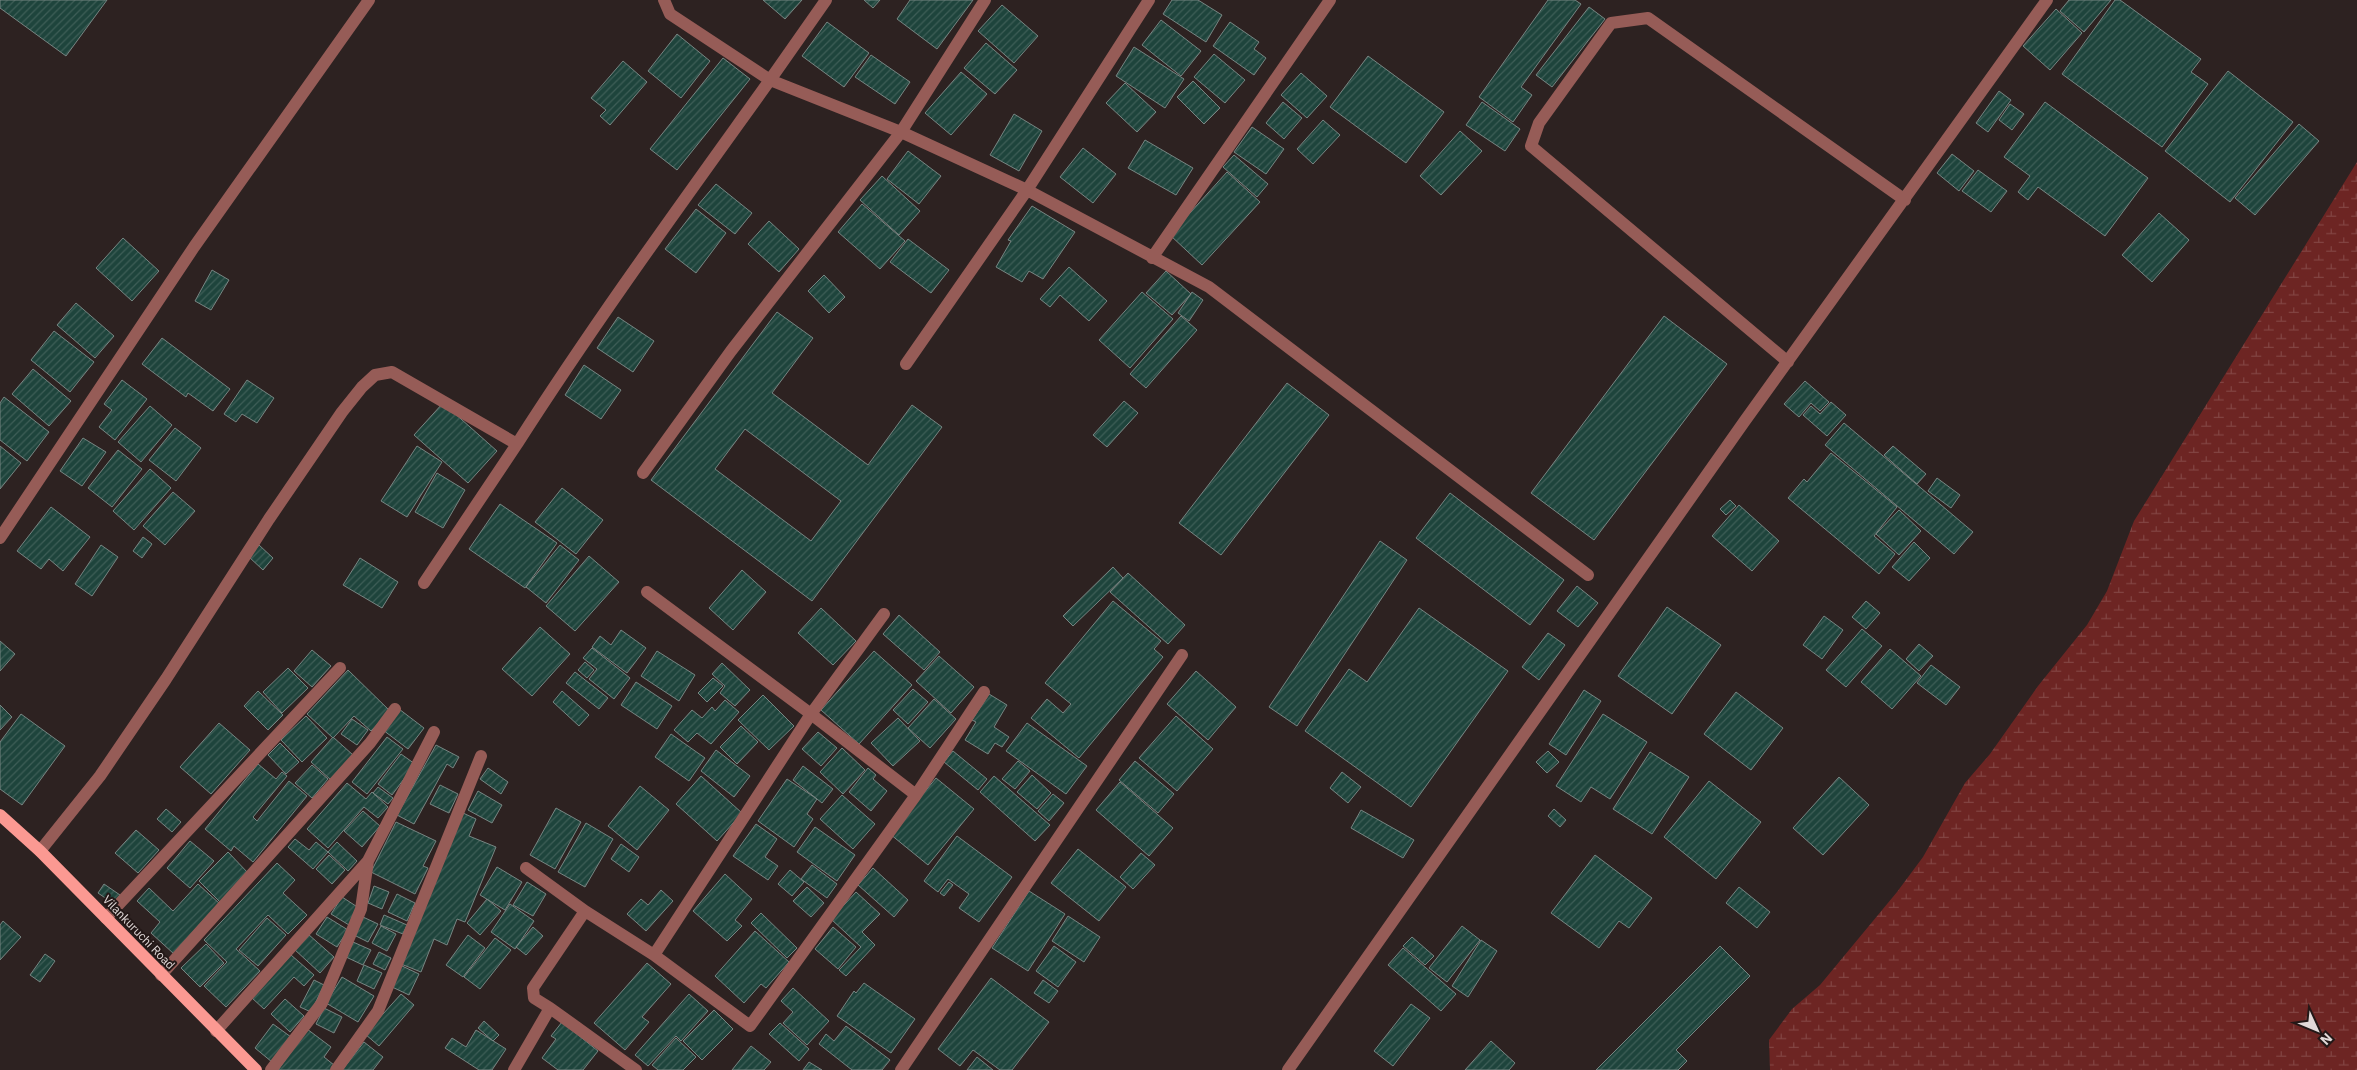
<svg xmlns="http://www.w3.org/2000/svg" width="2357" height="1070" font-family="'IBM Plex Sans',sans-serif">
  <defs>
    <pattern id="wetland-marsh" width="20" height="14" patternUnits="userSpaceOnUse" patternTransform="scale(1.25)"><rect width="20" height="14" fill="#6d2523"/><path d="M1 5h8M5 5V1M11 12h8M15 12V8" fill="none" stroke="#824442"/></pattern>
    <pattern id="building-hatch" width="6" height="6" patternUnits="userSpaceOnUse" patternTransform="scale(1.25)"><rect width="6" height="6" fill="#1e443c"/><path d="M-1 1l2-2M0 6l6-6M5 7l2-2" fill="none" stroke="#3e5e57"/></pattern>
  </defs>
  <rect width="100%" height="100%" fill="#2d2221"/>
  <path fill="url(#wetland-marsh)" d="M2357,162V1070H1770L1769,1040L1792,1009L1820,985L1897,892L1923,857L1965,783L1990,754L2038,686L2087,625L2107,591L2134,521Z"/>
  <path fill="url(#building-hatch)" stroke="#778582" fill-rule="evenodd" d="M0,0H107L66,56L0,8Z
    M763,0H802L785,19Z
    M864,0H880L873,8Z
    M910,0H973L937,49L897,19Z
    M1172,0H1198L1222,15L1206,42L1163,14Z
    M1548,0H1575L1581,4L1521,87L1532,95L1513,122L1479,97Z
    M2069,0H2111L2084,32L2060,11Z
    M2115,0H2120L2201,59L2191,72L2208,84L2162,147L2062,74Z
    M1002,5L1038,36L1014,63L978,31Z
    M1589,7L1605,19L1552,87L1536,75Z
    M2056,9L2082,33L2050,70L2023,46Z
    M1161,20L1201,51L1181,76L1142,45Z
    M827,22L869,53L844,87L802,56Z
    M1230,22L1259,42L1254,49L1266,58L1254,75L1213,46Z
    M677,34L710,61L681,98L648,71Z
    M986,43L1017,70L995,94L964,68Z
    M1134,47L1184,79L1165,108L1116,76Z
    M1214,54L1245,80L1225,103L1194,77Z
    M871,55L910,82L895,104L855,77Z
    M1368,56L1444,112L1406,163L1330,107Z
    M723,58L750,79L677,170L650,149Z
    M623,61L647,82L610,125L600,116L606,110L591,98Z
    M2228,71L2293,122L2230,202L2165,151Z
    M961,72L987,94L951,135L925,113Z
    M1301,73L1327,96L1307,118L1281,95Z
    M1193,81L1220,108L1204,124L1177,97Z
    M1125,83L1156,112L1137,132L1106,103Z
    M1999,91L2011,100L1988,132L1976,123Z
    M1283,102L1302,118L1284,139L1266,123Z
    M1482,102L1520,129L1505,151L1466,125Z
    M2045,102L2148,178L2105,236L2038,187L2028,200L2018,192L2030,176L2004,157Z
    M2010,104L2024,114L2012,130L1999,120Z
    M1014,114L1042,131L1019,171L990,155Z
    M1323,120L1340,135L1313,164L1297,149Z
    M2299,124L2319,141L2255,215L2235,198Z
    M1252,127L1284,149L1266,174L1234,152Z
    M1460,131L1482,151L1441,195L1420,176Z
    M1145,140L1193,168L1176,195L1128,168Z
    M1083,148L1116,174L1093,203L1060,177Z
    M908,151L941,176L919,204L887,179Z
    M1952,154L1974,171L1959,191L1937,173Z
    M1234,155L1268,184L1257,197L1223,167Z
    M1978,170L2007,191L1991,212L1962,191Z
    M1227,172L1260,202L1202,265L1170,235Z
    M882,176L920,211L899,235L860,200Z
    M716,184L752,213L735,234L698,205Z
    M862,204L905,241L880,269L838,232Z
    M1032,206L1075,232L1043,279L1029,271L1022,282L996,267L1011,241L1008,240Z
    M696,209L726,233L696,273L665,249Z
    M2159,213L2189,240L2152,282L2122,255Z
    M769,221L799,249L779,272L748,244Z
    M123,238L159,271L132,301L96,268Z
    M908,239L949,270L931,293L890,262Z
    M1069,267L1107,301L1089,321L1060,295L1050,307L1040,299Z
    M212,270L229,280L211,310L195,301Z
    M1166,271L1191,294L1172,315L1146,293Z
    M824,275L845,297L829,313L808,291Z
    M1142,292L1173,319L1130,368L1099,340Z
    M1192,292L1203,300L1189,321L1178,313Z
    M76,303L114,336L95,358L57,325Z
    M777,312L813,338L772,393L868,465L912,405L942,427L812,601L651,480ZM745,429L841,501L811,541L715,469Z
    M1181,316L1197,330L1146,388L1130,374Z
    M1664,316L1727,364L1594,540L1531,493Z
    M618,317L654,341L633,372L597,348Z
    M54,331L94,362L70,392L31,360Z
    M162,338L230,389L213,411L188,393L186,397L142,364Z
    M584,365L621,390L601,419L565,395Z
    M33,369L71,401L49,426L12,394Z
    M122,380L147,399L115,440L99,427L112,410L104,404Z
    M247,380L274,398L257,423L242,414L236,422L224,414Z
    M1805,381L1829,402L1820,411L1811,403L1799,417L1784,404Z
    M1287,383L1329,415L1221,555L1179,523Z
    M4,397L49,432L27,461L0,440V403Z
    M1124,401L1138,413L1107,447L1093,435Z
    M1831,402L1846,415L1827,436L1803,415L1811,406L1820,414Z
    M443,403L497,451L468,483L414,435Z
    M150,406L172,425L141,462L118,442Z
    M1844,423L1973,532L1954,554L1825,445Z
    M175,428L201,448L176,481L149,460Z
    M83,438L106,452L82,486L60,471Z
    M0,446L21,463L0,489Z
    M417,446L442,462L407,517L381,501Z
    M1893,446L1926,474L1917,484L1884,455Z
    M118,450L142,469L112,507L88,488Z
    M1831,453L1897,507L1874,536L1895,554L1879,574L1788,498L1804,479L1807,482Z
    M150,469L171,488L134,530L113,511Z
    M437,473L465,490L443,528L415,512Z
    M1937,478L1960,495L1951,508L1928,491Z
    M562,488L603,520L576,554L535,522Z
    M173,492L195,511L165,545L143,526Z
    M1450,493L1564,580L1530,625L1416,538Z
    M1730,500L1736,506L1726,515L1720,509Z
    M500,504L557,543L525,588L469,549Z
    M1739,505L1779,541L1752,571L1712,536Z
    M51,507L90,537L63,571L49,559L41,569L17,551Z
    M1899,510L1921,531L1899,555L1876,534Z
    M143,537L152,544L142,558L133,551Z
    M1380,541L1407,560L1297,726L1269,707Z
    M1914,542L1930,558L1909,581L1892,567Z
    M101,545L118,557L92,596L75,584Z
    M259,545L273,558L263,570L249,557Z
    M560,545L579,560L546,603L526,587Z
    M589,556L619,582L575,631L546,606Z
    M360,558L398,582L382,608L343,585Z
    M1113,567L1123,578L1073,626L1063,616Z
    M742,570L766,592L733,630L709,608Z
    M1128,573L1185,625L1168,644L1110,592Z
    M1577,586L1598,603L1578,627L1557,611Z
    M1113,601L1161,641L1154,649L1163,657L1079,758L1031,718L1047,699L1063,713L1071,704L1045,683Z
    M1866,601L1880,613L1866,629L1852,617Z
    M1667,607L1721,645L1672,714L1618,676Z
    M821,608L856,641L833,665L798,633Z
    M1419,608L1508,671L1411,807L1305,731L1349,669L1367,682Z
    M899,615L940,652L924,670L883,634Z
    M1824,616L1843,630L1822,659L1803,645Z
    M540,627L570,654L532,696L502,669Z
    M1862,629L1882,646L1846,687L1826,670Z
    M621,630L646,648L627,673L592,647L600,636L611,645Z
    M1548,633L1565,645L1539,680L1522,667Z
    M0,641L15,654L0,671Z
    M1919,644L1933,656L1919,671L1906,659Z
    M592,648L630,678L614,699L589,679L597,669L583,658Z
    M1890,649L1921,676L1892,709L1861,682Z
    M312,650L331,666L312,687L294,671Z
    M657,651L695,675L679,701L641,676Z
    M874,651L912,685L859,744L821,710Z
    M939,656L974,687L951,713L916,681Z
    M585,662L594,670L587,678L578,670Z
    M722,663L750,690L735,706L720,693L725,686L712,674Z
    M1931,665L1960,687L1946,705L1917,683Z
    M288,668L308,688L282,713L263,692Z
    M348,670L390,711L371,731L354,716L333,738L307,714Z
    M1196,671L1236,707L1208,740L1167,704Z
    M575,672L608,698L599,709L566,683Z
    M713,678L723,686L707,702L698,693Z
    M636,682L672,706L657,729L621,705Z
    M913,689L928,702L908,724L893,710Z
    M1584,690L1601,701L1566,755L1549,744Z
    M258,691L283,715L268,730L244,706Z
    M562,691L589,715L579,726L553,702Z
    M1736,692L1783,728L1751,770L1704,734Z
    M989,694L1007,705L994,727L1009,737L1002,747L995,743L988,754L965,740L976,722L972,720Z
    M763,695L794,726L769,750L738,720Z
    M934,699L956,719L930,748L908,728Z
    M725,700L739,712L711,744L697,733L688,742L674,730L692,710L702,718L712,707L715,711Z
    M0,705L12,717L0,730Z
    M399,709L424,728L408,749L383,730Z
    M21,714L65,746L22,805L0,789V742Z
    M1603,714L1647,742L1610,799L1591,787L1581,802L1556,786Z
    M306,716L327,738L302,762L281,740Z
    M1176,716L1213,749L1177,791L1139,758Z
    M898,718L920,741L893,766L871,743Z
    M352,719L368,730L357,745L341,734Z
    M219,723L250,750L211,794L180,767Z
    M1027,723L1087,766L1066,794L1006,751Z
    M741,726L758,742L737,764L720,747Z
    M818,732L837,748L821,766L802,749Z
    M671,734L705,758L689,781L655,757Z
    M333,737L353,755L331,780L311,762Z
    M387,737L403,749L367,794L352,782Z
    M280,743L299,762L286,774L268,755Z
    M436,745L459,757L453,768L447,764L414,824L397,815Z
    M842,748L865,770L843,794L820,772Z
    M716,750L750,776L734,797L701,771Z
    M953,751L987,779L978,790L944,762Z
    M1548,751L1559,762L1547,773L1536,762Z
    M1650,752L1689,777L1652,834L1613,809Z
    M401,754L415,764L392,795L378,784Z
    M1018,761L1030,771L1015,789L1002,779Z
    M1135,761L1174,794L1158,813L1119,780Z
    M258,764L276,779L282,772L287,776L253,817L257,821L289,781L307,796L253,862L234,846L231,851L205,829Z
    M312,765L328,779L312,798L295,783Z
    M803,766L833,789L822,803L793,780Z
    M488,768L508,782L501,794L480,779Z
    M868,768L876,775L873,779L887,791L871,811L849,792Z
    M1342,772L1361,787L1348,803L1330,788Z
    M1032,775L1051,793L1037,809L1017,792Z
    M701,776L742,813L717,841L676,804Z
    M994,776L1050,825L1035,841L980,792Z
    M1839,777L1869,805L1823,855L1793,828Z
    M936,778L974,809L928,865L890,834Z
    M787,779L817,799L807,814L813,819L794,847L758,821Z
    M1709,781L1761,822L1716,879L1664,837Z
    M1120,782L1173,828L1149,856L1096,810Z
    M347,783L366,799L372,792L388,807L378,818L364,807L328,848L307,829Z
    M440,785L458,794L449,813L430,804Z
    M640,786L669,810L637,850L608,826Z
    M378,787L393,798L388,804L373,793Z
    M478,791L502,805L492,823L468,810Z
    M1053,794L1064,803L1049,821L1038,811Z
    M842,795L875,824L853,849L820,819Z
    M556,808L581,822L555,869L530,855Z
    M166,809L181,822L172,832L157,819Z
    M1554,809L1566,820L1560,827L1548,816Z
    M1361,810L1414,840L1403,858L1351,828Z
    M363,811L380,826L362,847L344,831Z
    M463,813L476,819L469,836L496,847L465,922L457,919L447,945L434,939L421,972L401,964Z
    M396,822L436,841L423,866L428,868L415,894L371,872Z
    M586,823L613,839L585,887L558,872Z
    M756,824L777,839L765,857L778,866L768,880L733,856Z
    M815,827L855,855L837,881L797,852Z
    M136,830L159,850L138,873L115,853Z
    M957,836L1012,877L979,922L959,908L969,894L948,879L938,892L924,881Z
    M295,839L309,850L316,842L328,852L313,869L288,847Z
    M190,841L214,861L190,888L167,868Z
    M337,842L357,861L348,871L328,852Z
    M621,844L639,857L629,872L611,859Z
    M1078,849L1126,887L1099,921L1051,883Z
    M228,852L249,874L220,902L199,881Z
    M1141,853L1155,865L1133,889L1120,877Z
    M329,855L345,870L332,884L316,869Z
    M1595,855L1652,898L1629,928L1619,921L1599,948L1551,913Z
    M277,863L295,880L283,893L307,915L288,934L268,915L236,949L260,971L226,1007L204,986L227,962L204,940Z
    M812,865L837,884L827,898L801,879Z
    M497,867L522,882L505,910L480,895Z
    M873,868L908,900L894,917L858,885Z
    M790,870L804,882L792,896L778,884Z
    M725,874L752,899L735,920L742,926L727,941L693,911Z
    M527,882L546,894L533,916L513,905Z
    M949,882L953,885L944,896L940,893Z
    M104,884L120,895L114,904L98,893Z
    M198,884L220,904L174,954L151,933L160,922L137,901L149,888L173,911Z
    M374,886L389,892L382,909L368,903Z
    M807,887L824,903L811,917L793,901Z
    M1739,887L1770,912L1757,928L1726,903Z
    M661,890L673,901L646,931L627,914L641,899L648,905Z
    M1029,891L1065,914L1028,971L992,948Z
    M856,892L880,914L862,932L875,945L846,976L839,970L861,947L831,919Z
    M397,894L415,903L407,921L388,912Z
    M342,897L359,908L349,925L331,914Z
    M487,899L501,911L480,935L467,923Z
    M510,904L534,921L515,949L491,932Z
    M761,913L797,948L787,958L751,923Z
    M384,915L407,925L403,934L380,925Z
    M1068,916L1100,937L1084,962L1052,941Z
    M327,917L348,930L337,947L316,934Z
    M363,917L378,924L368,942L354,935Z
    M267,918L286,935L258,966L239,950Z
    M3,921L21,937L0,960V925Z
    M381,926L396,934L387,951L372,943Z
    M1462,926L1480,940L1447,982L1429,968Z
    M533,927L543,936L526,955L516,947Z
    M833,927L856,947L838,969L815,949Z
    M755,931L789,962L766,988L761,984L744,1003L715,976Z
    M308,934L334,957L320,973L294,949Z
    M468,935L485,948L463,977L446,965Z
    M1412,937L1434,956L1425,965L1403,946Z
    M495,938L511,950L480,989L464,977Z
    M1481,940L1497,951L1468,997L1452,986Z
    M353,942L371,950L363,965L346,957Z
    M206,944L224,963L200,987L181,968Z
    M1054,946L1076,962L1058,987L1036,971Z
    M1720,946L1750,976L1676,1050L1687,1061L1678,1070H1596Z
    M1403,948L1456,994L1441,1011L1388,965Z
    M379,952L391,958L385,970L373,964Z
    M45,954L55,961L40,982L30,975Z
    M291,955L314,975L304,986L294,977L264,1009L252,998Z
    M647,963L671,984L642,1017L649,1022L625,1050L594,1023Z
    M364,965L382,973L374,989L357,981Z
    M400,965L419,974L409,995L390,986Z
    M342,977L374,996L358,1022L326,1003Z
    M991,978L1049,1022L1012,1070H1000L973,1050L960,1066L938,1049Z
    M314,980L324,985L311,1012L300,1007Z
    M1043,980L1058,991L1049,1003L1034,993Z
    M864,983L915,1019L891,1053L837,1016L854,991L856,993Z
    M793,988L829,1021L807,1045L783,1023L793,1012L781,1001Z
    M401,994L414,1005L379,1046L365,1034Z
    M689,994L708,1011L681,1041L676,1036L648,1066L635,1055Z
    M285,999L304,1016L290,1032L271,1014Z
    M1411,1004L1430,1018L1393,1066L1374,1051Z
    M324,1008L342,1017L334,1033L316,1024Z
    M714,1010L733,1029L702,1060L683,1041Z
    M484,1021L499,1035L493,1041L478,1028Z
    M562,1022L598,1051L583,1070H558L542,1058L556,1039L551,1036Z
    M780,1023L809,1049L799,1061L769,1034Z
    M273,1024L291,1037L272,1062L255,1048Z
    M846,1026L890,1060L882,1070H852L819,1044L826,1034L834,1041Z
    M307,1029L331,1047L324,1057L334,1065L331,1070H278Z
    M476,1030L506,1049L492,1070H479L445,1048L452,1038L466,1047Z
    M676,1038L696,1057L683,1070H658L652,1065Z
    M1491,1041L1515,1063L1509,1070H1465Z
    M364,1042L383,1057L373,1070H342Z
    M751,1046L771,1062L764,1070H732Z
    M977,1057L993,1070H967Z
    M809,1062L822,1070H803Z"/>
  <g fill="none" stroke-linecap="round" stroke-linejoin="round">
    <path stroke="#965c57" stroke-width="12" d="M826,0L770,80L901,132L1027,190L1209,287L1588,575
      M1152,258L1330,0
      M1788,362L1531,146L1539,123L1611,23L1648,18L1905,200
      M906,364L1027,190L1149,0
      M643,473L731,351L901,132L985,0
      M0,538L194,247L369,0
      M424,583L517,444
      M647,592L811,714L884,614
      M916,795L984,692
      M40,851L100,776L166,679L269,519L342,412L362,387L375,375L392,372L517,444C597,319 684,200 770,80L670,14L664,0
      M526,868L585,911
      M106,918L340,668
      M161,975L370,743L395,709
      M550,1008L636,1070
      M216,1031L368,861L434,732
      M271,1070L322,1003L361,909L368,861
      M336,1070L378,1011L481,756
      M514,1070L550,1008L534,998L533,988L585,911L654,955L750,1026L916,795L811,714L654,955
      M901,1070L1182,655
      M1288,1070L1744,422L2047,0"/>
    <path stroke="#fb9992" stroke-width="12" d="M0,815L40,851L256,1070"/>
  </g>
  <g text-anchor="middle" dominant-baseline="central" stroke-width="4" stroke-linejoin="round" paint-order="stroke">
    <g font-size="12" fill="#e1d9d8" stroke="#231817">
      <text transform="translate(139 932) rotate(46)">Vilankuruchi Road</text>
    </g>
  </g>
  <g transform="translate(2317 1030) rotate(134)" stroke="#231817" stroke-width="4" paint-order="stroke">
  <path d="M0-4L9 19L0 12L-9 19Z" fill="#e1d9d8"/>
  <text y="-8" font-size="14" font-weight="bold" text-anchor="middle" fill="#e1d9d8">N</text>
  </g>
</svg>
